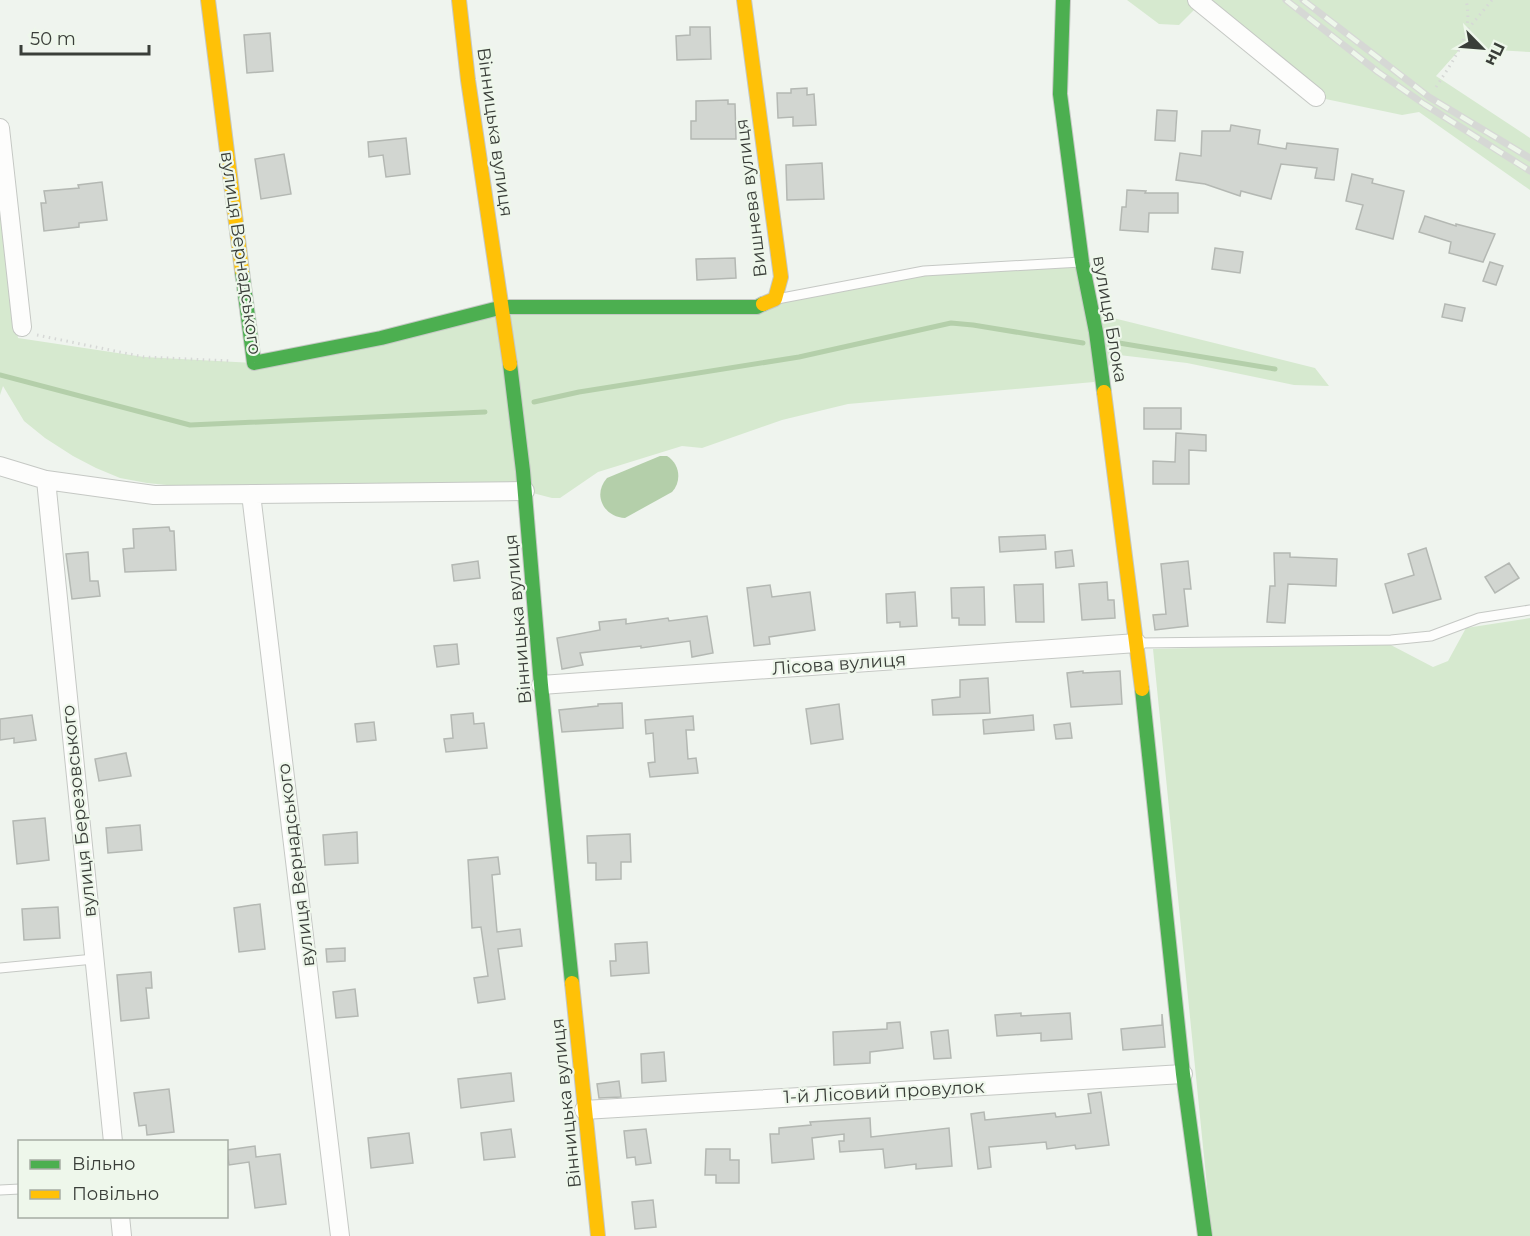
<svg xmlns="http://www.w3.org/2000/svg" width="1530" height="1236" font-family="Montserrat,sans-serif">
  <rect width="100%" height="100%" fill="#eff4ee"/>
  <path fill="#d6e9cf" d="M1127,0H1530V52L1461,48L1436,76L1530,138V190L1419,112L1402,115L1316,97L1200,4L1179,25L1159,24Z
    M0,199L18,338L144,357L254,363L503,307H757L924,271L1082,262L1093,313L1315,368L1329,386L1294,385L1187,363L1119,355L1094,382L848,404L782,420L702,448L682,446L598,472L560,498H552L525,491L256,494L147,483L120,478L96,468L73,456L45,438L24,421L3,386L0,395Z
    M1530,618V1236H1212L1153,649L1387,643L1433,667L1448,661L1466,628Z"/>
  <path fill="#b4cfaa" d="M660,456H667C680,464 682,481 672,492L625,518C604,517 592,495 607,478Z"/>
  <g fill="none" stroke-linecap="round" stroke-linejoin="round">
    <path stroke="#b4cfaa" stroke-width="5" d="M1113,342L1275,369
      M0,375L190,425L485,412
      M534,402L579,392L799,357L951,323L973,325L1083,343"/>
  </g>
  <path fill="#d2d6d1" stroke="#b4b8b3" stroke-width="1.5" d="M690,27H710L711,59L677,60L676,36L690,35Z
    M270,33L273,71L247,73L244,35Z
    M807,88V95L814,94L816,125L793,126V117L778,118L777,93H791V89Z
    M728,100V104H735L736,139H691V121H696V101Z
    M1157,110L1177,111L1175,141L1155,140Z
    M1231,125L1260,130L1258,144L1286,149L1287,143L1338,149L1334,180L1315,178L1317,168L1281,164L1271,199L1241,191L1240,196L1205,184L1176,180L1180,153L1201,156L1202,131H1230Z
    M406,138L410,174L386,177L383,155L369,157L368,142Z
    M284,154L291,194L261,199L255,159Z
    M822,163L824,199L787,200L786,165Z
    M1352,174L1373,179L1372,183L1404,191L1393,239L1356,229L1363,205L1346,201Z
    M102,182L107,220L79,223V227L44,231L41,203H46L44,191L79,188L78,185Z
    M1127,190L1146,191L1145,193H1178V213H1149L1148,232L1120,230L1122,207H1126Z
    M1425,216L1456,226V224L1495,234L1483,262L1449,253L1451,242L1419,232Z
    M1215,248L1243,252L1240,273L1212,269Z
    M735,258L736,278L697,280L696,259Z
    M1490,262L1503,266L1496,285L1483,281Z
    M1445,304L1465,308L1462,321L1442,317Z
    M1144,408H1181V429H1144Z
    M1176,433L1206,435V451L1189,450V484H1153V461L1175,462Z
    M169,527L170,531H174L176,570L125,572L123,549L134,548L133,529Z
    M1045,535L1046,549L1000,552L999,537Z
    M1426,548L1441,599L1393,613L1385,584L1414,575L1408,554Z
    M1072,550L1074,566L1056,568L1055,552Z
    M88,552L90,581H98L100,596L72,599L66,554Z
    M1274,553H1290V557L1337,559L1336,586L1288,584L1285,623L1267,622L1270,586H1275Z
    M478,561L480,578L454,581L452,565Z
    M1188,561L1191,589H1184L1188,626L1155,630L1153,615L1166,614L1161,564Z
    M1509,563L1519,578L1495,593L1485,577Z
    M1107,582L1108,600H1114L1115,618L1082,620L1079,584Z
    M1043,584L1044,622H1016L1014,585Z
    M770,585L772,597L810,592L815,630L769,637L770,644L754,646L747,588Z
    M984,587L985,625H959V618H952L951,588Z
    M915,592L917,626L900,627V622L887,623L886,594Z
    M707,616L713,653L692,657L690,641L641,648V646L580,653L583,665L562,669L557,638L600,630L599,622L626,619V624L668,618L669,621Z
    M457,644L459,664L437,667L434,646Z
    M1083,671V673L1120,671L1122,704L1071,707L1067,673Z
    M988,678L990,713L933,715L932,700L960,697V680Z
    M622,703L623,728L562,732L559,710L598,706V704Z
    M839,704L843,739L811,744L806,709Z
    M473,713L474,724L484,723L487,748L446,752L444,739L453,738L451,715Z
    M32,715L36,740L14,743V738L0,740V719Z
    M1033,715L1034,730L984,734L983,720Z
    M693,716L694,730H686L688,759L696,758L698,773L650,777L648,763L655,762L653,733L646,734L645,720Z
    M374,722L376,740L357,742L355,724Z
    M1070,723L1072,738L1056,739L1054,725Z
    M126,753L131,776L99,781L95,759Z
    M45,818L49,860L17,864L13,821Z
    M140,825L142,850L108,853L106,828Z
    M357,832L358,863L325,865L323,835Z
    M630,834L631,862H621V879L596,880V863H588L587,836Z
    M498,857L500,874L492,875L497,932L520,929L522,946L498,949L505,999L478,1003L474,978L488,976L481,927L472,928L468,860Z
    M260,904L265,949L239,952L234,908Z
    M58,907L60,938L24,940L22,909Z
    M647,942L649,973L611,976L610,961H616L615,944Z
    M345,948V961L327,962L326,949Z
    M151,972L152,988H146L149,1018L121,1021L117,975Z
    M355,989L358,1016L336,1018L333,992Z
    M1021,1013V1016L1070,1013L1072,1039L1041,1041V1033L997,1036L995,1015Z
    M1162,1014L1165,1047L1123,1050L1121,1029L1162,1025Z
    M900,1022L903,1048L870,1052V1063L834,1065L833,1032L887,1029V1023Z
    M948,1030L951,1058L934,1059L931,1032Z
    M664,1052L666,1081L642,1083L641,1054Z
    M511,1073L514,1101L461,1108L458,1079Z
    M619,1081L621,1097L599,1098L597,1084Z
    M169,1089L174,1132L147,1135L146,1125L139,1126L134,1093Z
    M1101,1092L1109,1145L1076,1149L1075,1145L1047,1149L1046,1142L989,1147L991,1167L978,1169L971,1114L984,1112L985,1120L1055,1113L1056,1117L1091,1113L1088,1094Z
    M870,1118L871,1137L949,1128L952,1166L916,1169V1164L885,1168L883,1149L840,1152L839,1141H844V1134L812,1138L814,1159L772,1163L770,1134H779V1128L811,1125L810,1122Z
    M511,1129L515,1157L484,1160L481,1133Z
    M646,1129L651,1163L636,1165L635,1157L627,1158L624,1131Z
    M409,1133L413,1163L371,1168L368,1138Z
    M255,1146L256,1157L280,1154L286,1204L255,1208L249,1162L229,1165L227,1150Z
    M706,1149H730V1160H739V1183H716V1175H705Z
    M653,1200L656,1227L635,1229L632,1202Z"/>
  <g fill="none" stroke-linecap="round" stroke-linejoin="round">
    <g stroke="#c5c8c4" stroke-width="11">
      <path id="lane" d="M777,299L924,271L1081,262
        M1139,643L1391,640L1431,636L1479,618L1530,610
        M0,968L94,959
        M0,1190L20,1189"/>
    </g>
    <g stroke="#c5c8c4" stroke-width="20">
      <path id="street" d="M1197,0L1316,97
        M0,128L22,327
        M0,466L46,480L154,495L525,491
        M46,480L113,1142
        M251,494L340,1236
        M541,685L1137,643
        M584,1110L1183,1074
        M120,1216L122,1236"/>
    </g>
    <g stroke="#c5c8c4" stroke-width="16">
      <path id="fast" d="M1063,0L1060,94L1082,262L1096,332L1104,392
        M242,271L254,363L381,338L503,307H757L763,304
        M510,364L523,471L541,685L572,983
        M1142,689L1183,1074L1205,1236"/>
    </g>
    <g stroke="#c5c8c4" stroke-width="16">
      <path id="slow" d="M208,0L242,271
        M459,0L468,80L510,364
        M744,0L781,277L775,299L763,304
        M1104,392L1142,689
        M572,983L598,1236"/>
    </g>
    <path stroke="#d6d8d6" stroke-width="3" stroke-dasharray="1.5 4.5" stroke-linecap="butt" d="M1468,29L1492,0
      M1436,87C1454,59 1474,34 1466,0
      M37,335L144,357L232,361"/>
    <use href="#lane" stroke="#fdfdfc" stroke-width="9"/>
    <use href="#street" stroke="#fdfdfc" stroke-width="18"/>
    <use href="#fast" stroke="#4caf50" stroke-width="14"/>
    <use href="#slow" stroke="#ffc107" stroke-width="14"/>
    <g stroke="#d6d8d5" stroke-width="7">
      <path id="rail" d="M1286,0L1378,72L1424,104L1530,171
        M1303,0L1429,97L1530,158"/>
    </g>
    <use href="#rail" stroke="#eef7eb" stroke-width="4.5" stroke-dasharray="14" stroke-linecap="butt"/>
  </g>
  <g text-anchor="middle" dominant-baseline="central" stroke-width="4.5" stroke-linejoin="round" paint-order="stroke">
    <g font-size="18" fill="#3a3e39" stroke="#eef7eb">
      <text transform="translate(495 132) rotate(82)">Вінницька вулиця</text>
      <text transform="translate(751 198) rotate(-97)">Вишнева вулиця</text>
      <text transform="translate(241 253) rotate(82)">вулиця Вернадського</text>
      <text transform="translate(1110 319) rotate(80)">вулиця Блока</text>
      <text transform="translate(518 619) rotate(-95)">Вінницька вулиця</text>
      <text transform="translate(839 664) rotate(-4)">Лісова вулиця</text>
      <text transform="translate(79 811) rotate(-96)">вулиця Березовського</text>
      <text transform="translate(296 865) rotate(-97)">вулиця Вернадського</text>
      <text transform="translate(884 1092) rotate(-3)">1-й Лісовий провулок</text>
      <text transform="translate(566 1103) rotate(-96)">Вінницька вулиця</text>
    </g>
  </g>
  <rect x="18" y="1140" width="210" height="78" fill="#eef7eb" stroke="#a6ada4" stroke-width="1.5"/>
  <rect x="30" y="1160" width="30" height="9" fill="#4caf50" stroke="#a6ada4" stroke-width="1.5"/>
  <text x="72" y="1170" font-size="18" fill="#3a3e39">Вільно</text>
  <rect x="30" y="1190" width="30" height="9" fill="#ffc107" stroke="#a6ada4" stroke-width="1.5"/>
  <text x="72" y="1200" font-size="18" fill="#3a3e39">Повільно</text>
  <g transform="translate(1482 48) rotate(115)" stroke="#eef7eb" stroke-width="4.5" paint-order="stroke">
  <path d="M0-4.5L10 22L0 15L-10 22Z" fill="#3a3e39"/>
  <text y="-9" font-size="16" font-weight="bold" text-anchor="middle" fill="#3a3e39">Пн</text>
  </g>
  <path d="M21 45v9h128v-9" fill="none" stroke="#3a3e39" stroke-width="3"/>
  <text x="30" y="45" font-size="18" fill="#3a3e39" stroke="#eef7eb" stroke-width="4.5" paint-order="stroke">50 m</text>
</svg>
